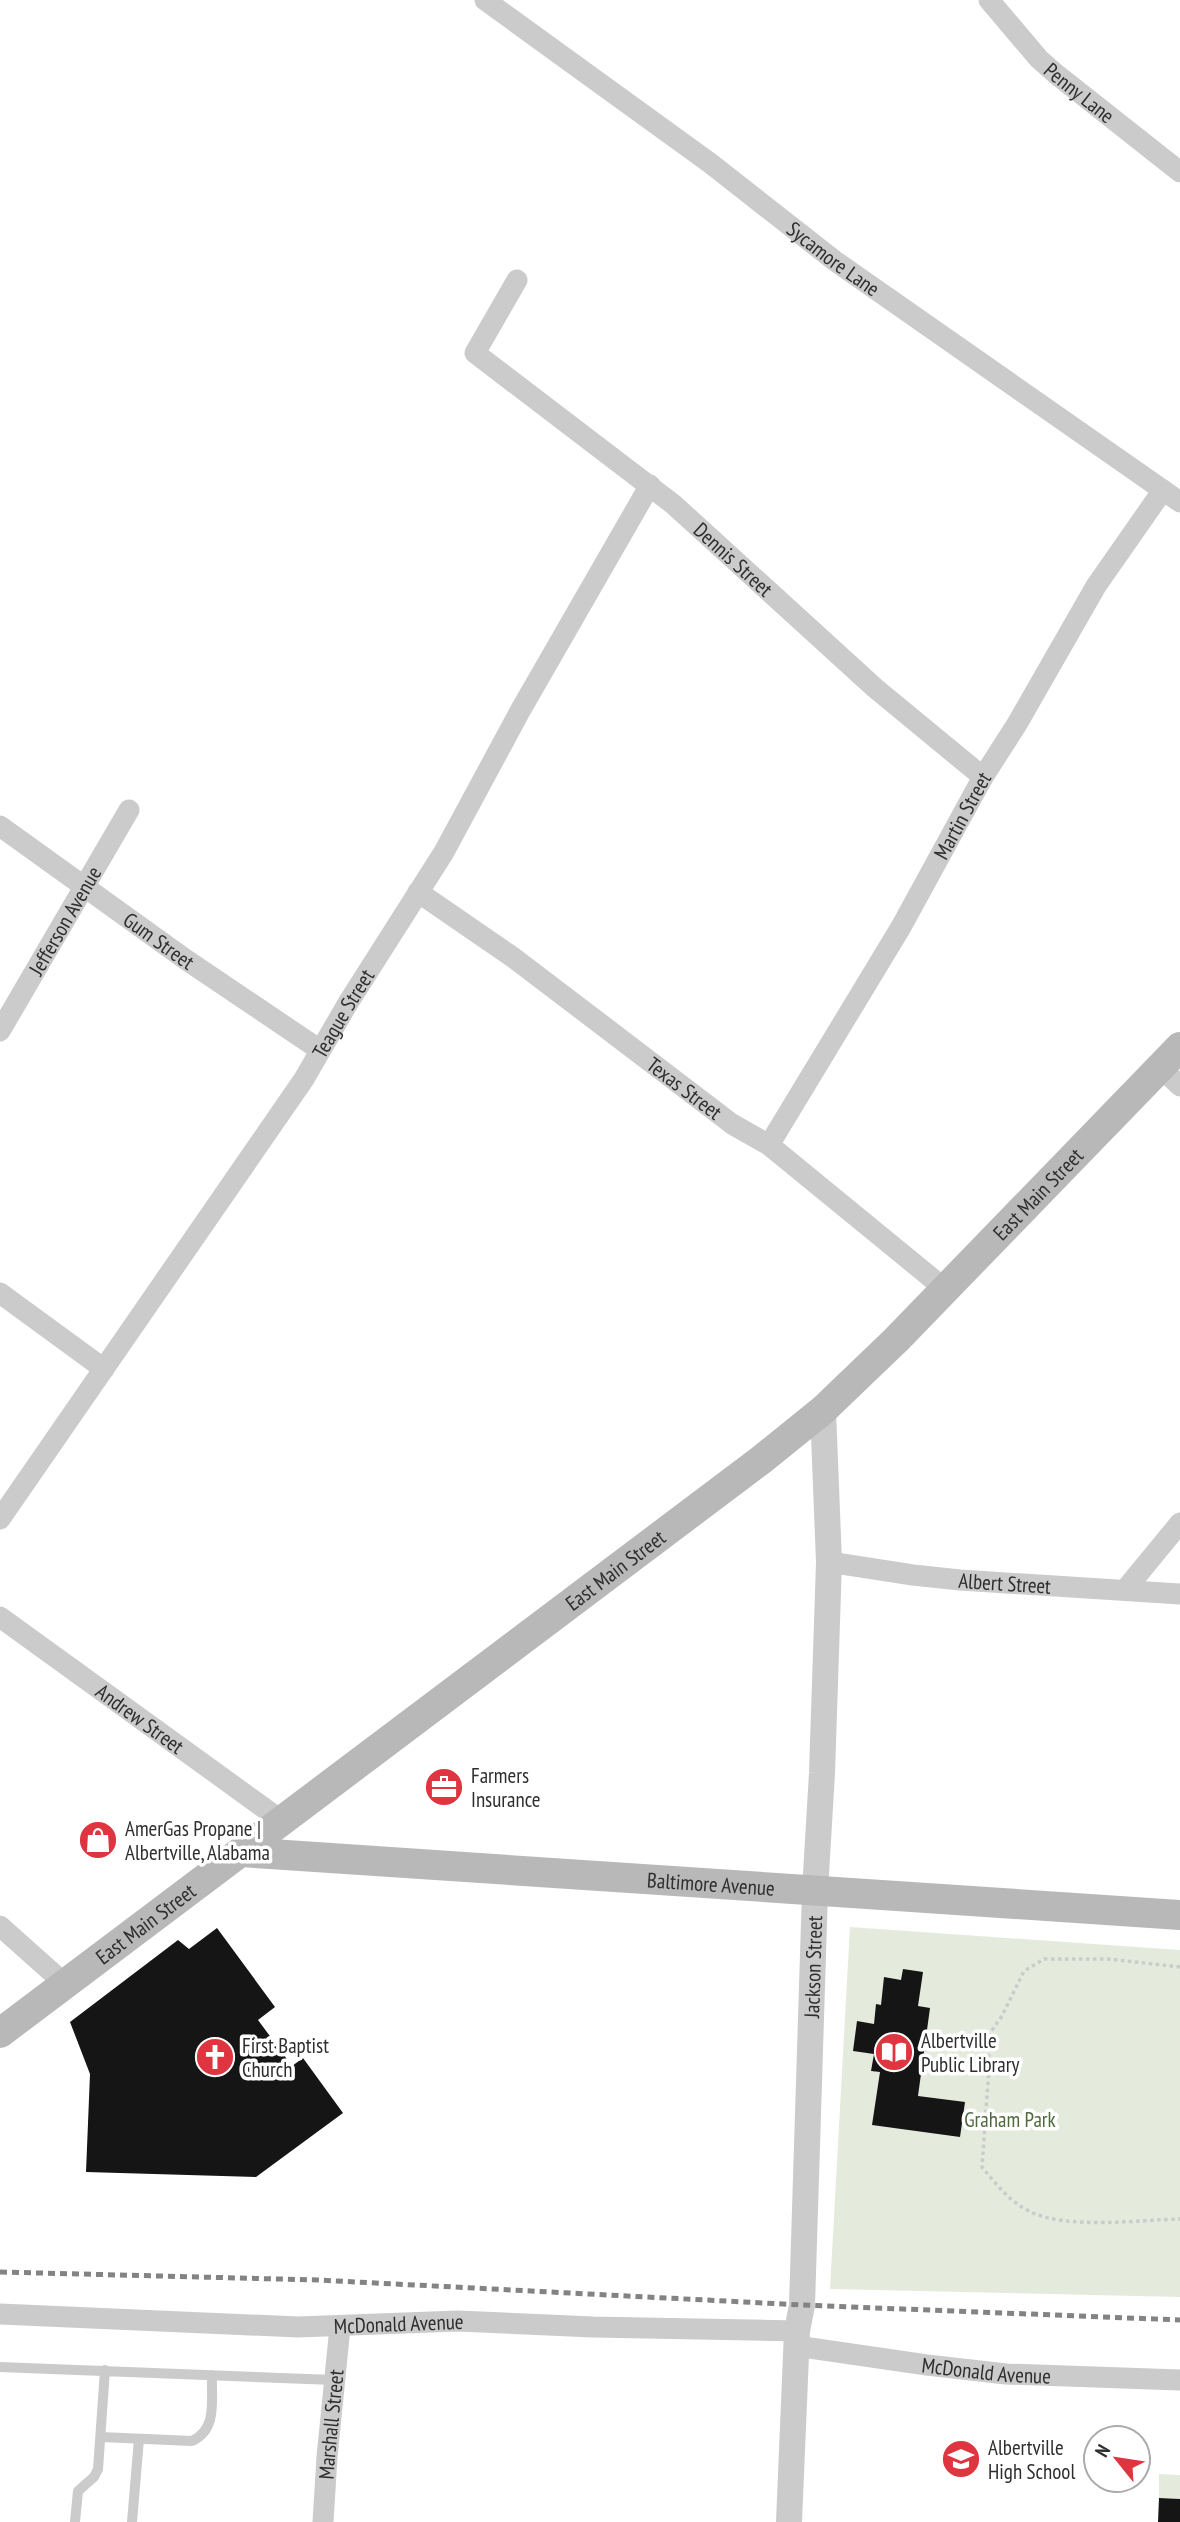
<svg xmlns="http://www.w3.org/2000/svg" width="1180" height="2522" font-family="'PT Sans Narrow',sans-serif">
  <rect width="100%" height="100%" fill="#fff"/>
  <path fill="#e4ebdc" d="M850,1927L1180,1950V2297L830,2289Z
    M1159,2474L1180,2475V2499L1159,2498Z"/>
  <path fill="#151515" d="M217,1928L275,2007L258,2020L292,2066L303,2058L343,2113L256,2177L86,2172L90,2074L70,2022L178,1940L189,1949Z
    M903,1969L923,1972L918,2006L930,2008L918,2096L965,2102L960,2137L872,2125L880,2072L871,2071L874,2054L853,2051L857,2021L874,2024L876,2004L881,2005L884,1977L901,1980Z
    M1159,2498L1180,2499V2522H1158Z"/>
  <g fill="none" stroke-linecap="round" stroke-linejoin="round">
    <path stroke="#cbcbcb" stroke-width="3.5" stroke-dasharray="3.5 3.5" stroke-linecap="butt" d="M1180,1967L1108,1959H1044L1024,1971L1002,2016L988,2036L989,2068L982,2167C996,2184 1009,2201 1029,2211C1065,2230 1139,2220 1180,2219"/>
    <path stroke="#cbcbcb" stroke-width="10" d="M0,2367L334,2380
      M101,2437L192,2441C218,2429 211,2400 212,2375
      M75,2522L78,2491L94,2477L98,2469L105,2370
      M132,2522L139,2439"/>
    <g stroke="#cbcbcb" stroke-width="21">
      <path id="s1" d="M485,0L710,163L835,261L1180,502"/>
      <path id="s2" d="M989,0L1039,59L1056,74L1180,172"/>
      <path id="s3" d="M517,280L475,353L673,504L875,688L983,777"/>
      <path id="s4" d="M0,826L185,959L320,1050"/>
      <path id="s5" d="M418,892L514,958L732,1124L769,1145L945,1289"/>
      <path id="s6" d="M0,1031L129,810"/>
      <path d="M1160,1067L1180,1086"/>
      <path id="s7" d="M769,1145L901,927L983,777L1017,724L1096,586L1163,490"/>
      <path d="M0,1293L104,1369"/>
      <path id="s8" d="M0,1519L304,1079L348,1003L444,852L520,711L650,485"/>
      <path id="s9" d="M829,1562L913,1575L960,1580L1180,1594"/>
      <path d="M1125,1590L1180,1523"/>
      <path id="s10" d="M0,1617L282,1821"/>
      <path d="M0,1926L65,1984"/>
      <path id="s11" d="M0,2314L298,2327L458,2321L593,2327L797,2331"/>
      <path id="s12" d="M796,2346L927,2365L1006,2374L1180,2380"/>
      <path id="s13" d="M323,2522L327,2457L340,2327"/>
    </g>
    <path stroke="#cbcbcb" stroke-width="26" id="s14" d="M789,2522L797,2331L802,2305L815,1891L822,1773L829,1562L823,1410"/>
    <g stroke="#b8b8b8" stroke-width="30">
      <path id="s15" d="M241,1852L1180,1915"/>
      <path id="s16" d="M0,2033L761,1460L823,1410L896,1340L1180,1047"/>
    </g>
    <path stroke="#838383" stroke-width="5" stroke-dasharray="7 5" stroke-linecap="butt" d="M0,2272L318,2280L802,2305L1180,2320"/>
  </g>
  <defs>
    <g id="office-disc" transform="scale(2.0125)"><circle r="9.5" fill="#df3540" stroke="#fff"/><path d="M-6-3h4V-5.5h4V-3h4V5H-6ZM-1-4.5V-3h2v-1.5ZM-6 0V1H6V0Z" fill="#fff"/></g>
    <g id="shop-disc" transform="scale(2.0125)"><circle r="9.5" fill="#df3540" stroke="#fff"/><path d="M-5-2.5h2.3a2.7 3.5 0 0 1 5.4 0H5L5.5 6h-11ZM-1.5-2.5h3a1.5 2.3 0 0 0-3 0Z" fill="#fff"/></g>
    <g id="library-disc" transform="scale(2.0125)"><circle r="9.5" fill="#df3540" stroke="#fff"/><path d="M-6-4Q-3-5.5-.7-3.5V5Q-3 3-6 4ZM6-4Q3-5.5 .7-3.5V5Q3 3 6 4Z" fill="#fff"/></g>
    <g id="church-disc" transform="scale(2.0125)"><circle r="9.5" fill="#df3540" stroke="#fff"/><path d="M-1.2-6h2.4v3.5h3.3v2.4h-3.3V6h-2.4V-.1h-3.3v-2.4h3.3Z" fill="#fff"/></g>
    <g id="school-disc" transform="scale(2.0125)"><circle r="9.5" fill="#df3540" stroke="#fff"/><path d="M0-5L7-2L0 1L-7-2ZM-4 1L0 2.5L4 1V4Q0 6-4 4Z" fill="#fff"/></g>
  </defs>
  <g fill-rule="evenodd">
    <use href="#office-disc" x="444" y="1787"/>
    <use href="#shop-disc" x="98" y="1840"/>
    <use href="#library-disc" x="894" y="2052"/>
    <use href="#church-disc" x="215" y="2057"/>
    <use href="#school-disc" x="961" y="2459"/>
  </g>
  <g text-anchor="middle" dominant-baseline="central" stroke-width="7" stroke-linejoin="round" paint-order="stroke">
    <g font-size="21" fill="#2e2e2e" stroke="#fff">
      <text stroke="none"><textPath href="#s2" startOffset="130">Penny Lane</textPath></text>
      <text stroke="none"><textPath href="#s1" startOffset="434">Sycamore Lane</textPath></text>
      <text stroke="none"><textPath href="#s3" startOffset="415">Dennis Street</textPath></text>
      <text stroke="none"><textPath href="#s7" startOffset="382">Martin Street</textPath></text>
      <text stroke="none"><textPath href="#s6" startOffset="128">Jefferson Avenue</textPath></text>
      <text stroke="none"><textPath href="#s4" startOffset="196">Gum Street</textPath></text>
      <text stroke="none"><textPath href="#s8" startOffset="611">Teague Street</textPath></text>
      <text stroke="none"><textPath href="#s5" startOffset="331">Texas Street</textPath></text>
      <text stroke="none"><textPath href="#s16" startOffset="1337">East Main Street</textPath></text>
      <text stroke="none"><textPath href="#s16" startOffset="770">East Main Street</textPath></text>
      <text stroke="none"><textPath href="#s9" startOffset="177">Albert Street</textPath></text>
      <text stroke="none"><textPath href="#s10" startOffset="173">Andrew Street</textPath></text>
      <text stroke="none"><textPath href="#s15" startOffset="471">Baltimore Avenue</textPath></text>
      <text stroke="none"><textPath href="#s16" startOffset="182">East Main Street</textPath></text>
      <text stroke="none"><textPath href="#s14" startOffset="556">Jackson Street</textPath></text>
      <text stroke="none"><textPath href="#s11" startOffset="399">McDonald Avenue</textPath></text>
      <text stroke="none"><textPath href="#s12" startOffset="192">McDonald Avenue</textPath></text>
      <text stroke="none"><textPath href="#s13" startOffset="98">Marshall Street</textPath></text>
    </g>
    <g font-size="21" fill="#2e2e2e" stroke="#fff" text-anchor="start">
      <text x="471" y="1775">Farmers<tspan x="471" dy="24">Insurance</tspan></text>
      <text x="125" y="1828">AmerGas Propane |<tspan x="125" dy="24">Albertville, Alabama</tspan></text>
      <text x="921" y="2040">Albertville<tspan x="921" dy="24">Public Library</tspan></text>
      <text x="242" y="2045">First Baptist<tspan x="242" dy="24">Church</tspan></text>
      <text x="988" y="2447">Albertville<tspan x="988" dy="24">High School</tspan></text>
    </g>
    <g font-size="21" fill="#50683d" stroke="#fff">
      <text x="1010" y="2119">Graham Park</text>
    </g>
  </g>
  <g transform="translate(1117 2459) rotate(300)"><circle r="33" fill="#ffffff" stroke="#ababab" stroke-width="2"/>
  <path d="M0-5L12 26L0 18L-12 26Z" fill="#df3540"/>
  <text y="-10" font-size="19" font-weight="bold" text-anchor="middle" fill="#2e2e2e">N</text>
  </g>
</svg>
